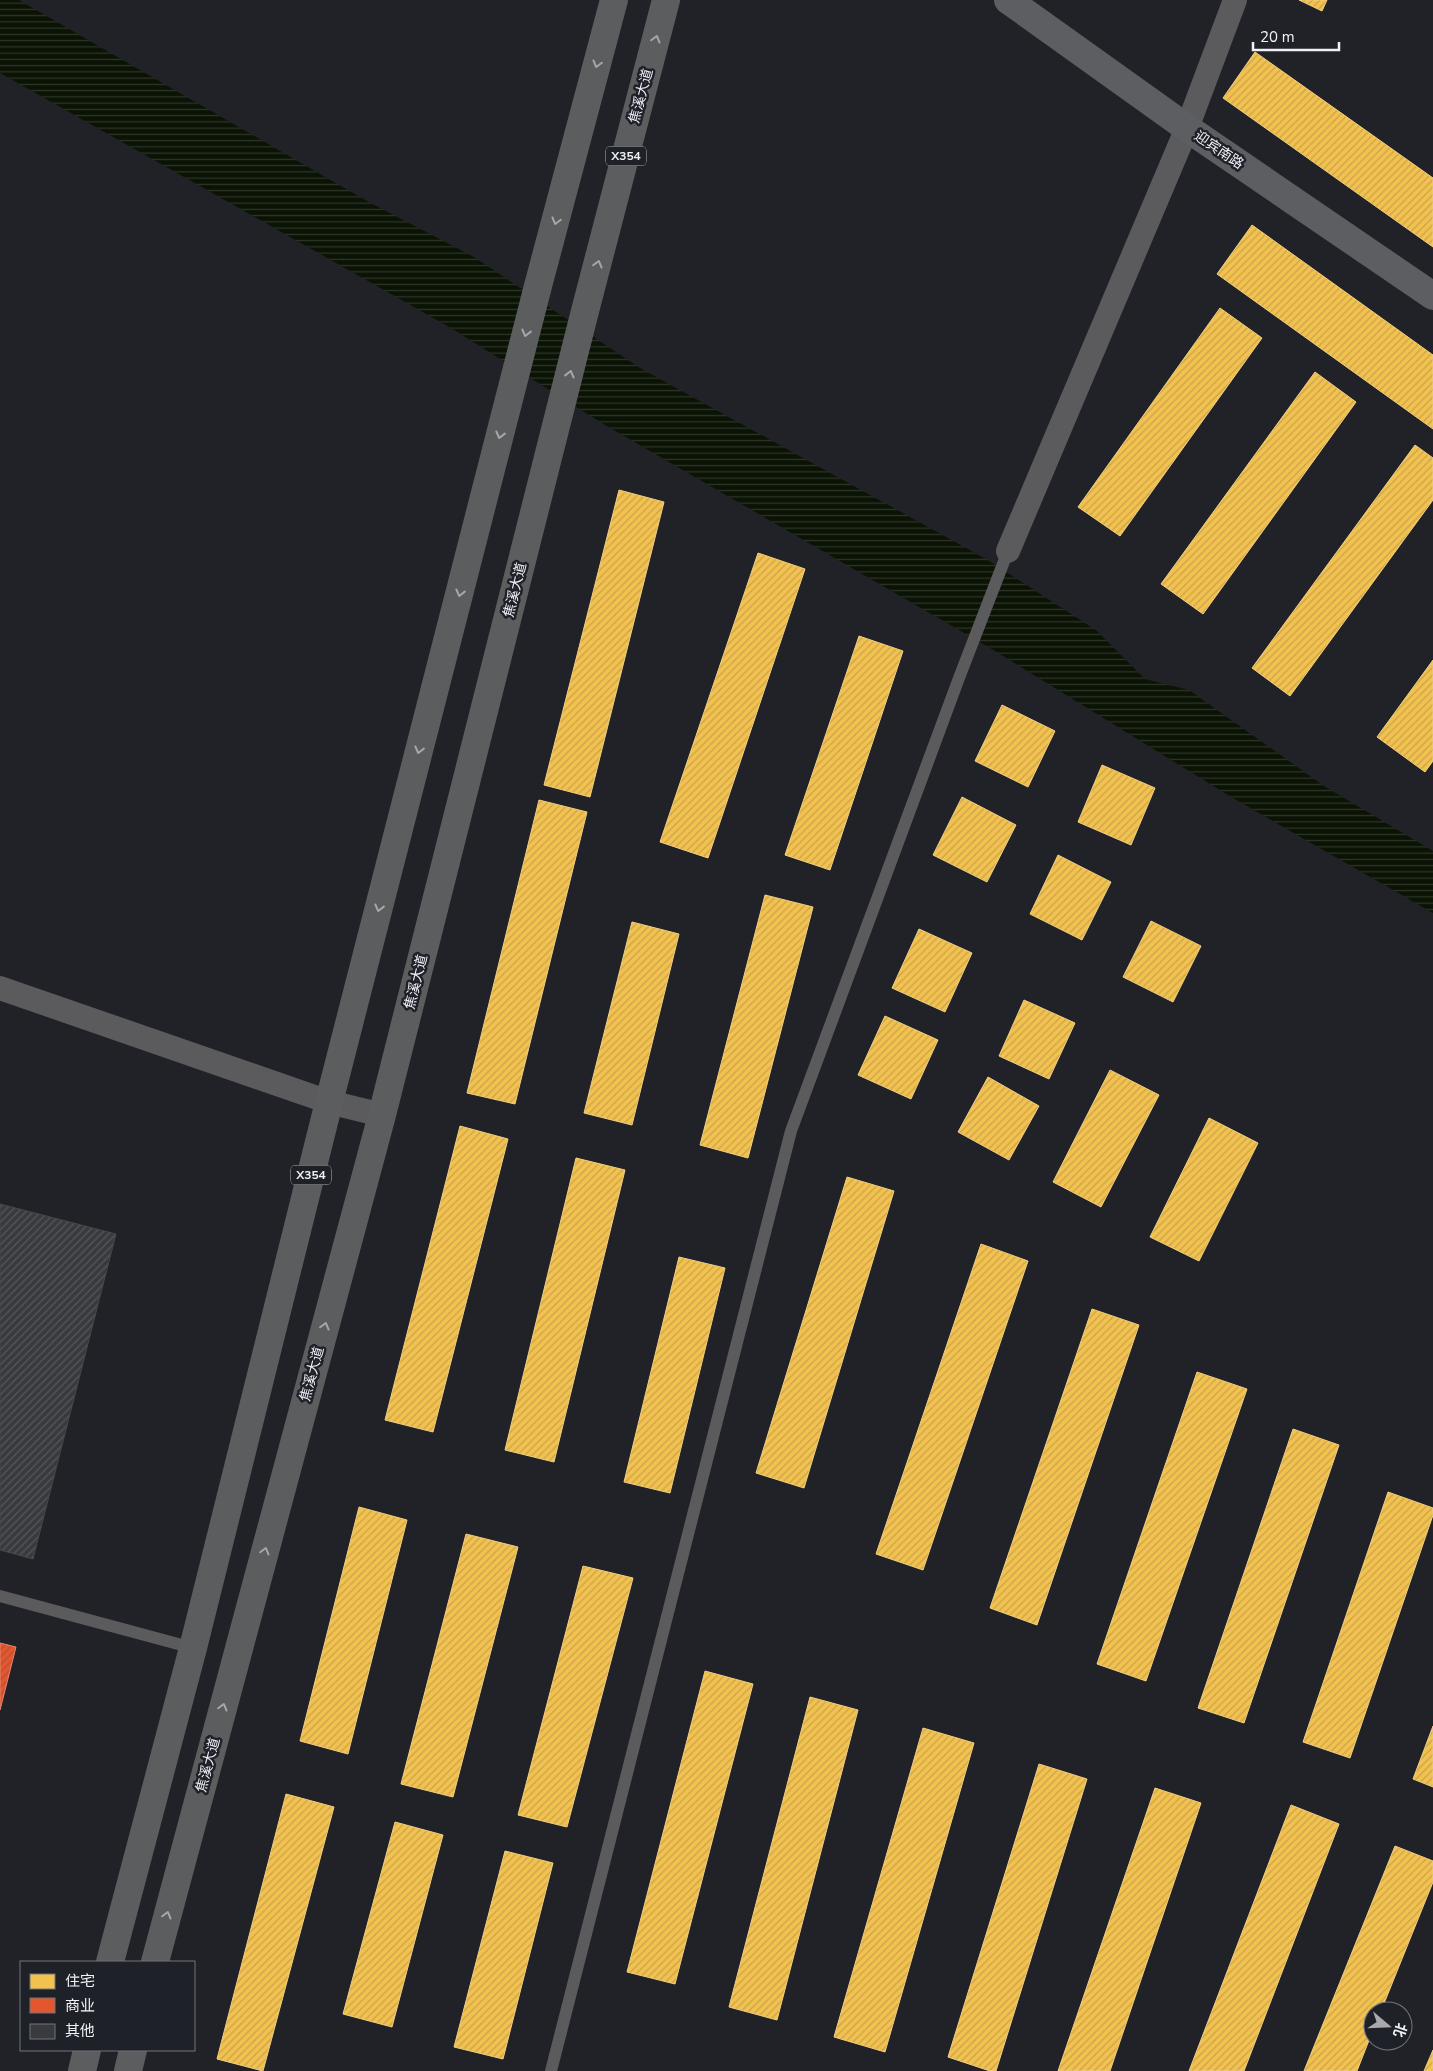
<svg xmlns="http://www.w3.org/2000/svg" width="1433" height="2071" font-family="'Nunito Sans','Noto Sans SC',sans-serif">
  <defs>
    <pattern id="water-rules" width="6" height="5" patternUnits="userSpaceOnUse" patternTransform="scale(1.25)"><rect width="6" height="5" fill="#0a1304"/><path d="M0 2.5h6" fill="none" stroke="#2e3629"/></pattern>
    <pattern id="homes-hatch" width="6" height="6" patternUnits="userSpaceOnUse" patternTransform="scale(1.25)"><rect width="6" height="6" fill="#f2c14e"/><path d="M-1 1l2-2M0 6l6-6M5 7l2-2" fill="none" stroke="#c8a34d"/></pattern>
    <pattern id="shops-hatch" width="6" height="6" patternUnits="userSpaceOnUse" patternTransform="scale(1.25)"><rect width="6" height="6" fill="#e4572e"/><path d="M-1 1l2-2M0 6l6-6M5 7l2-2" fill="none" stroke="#ad5238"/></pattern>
    <pattern id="building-hatch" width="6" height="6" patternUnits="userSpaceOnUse" patternTransform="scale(1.25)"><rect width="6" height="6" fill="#393a3e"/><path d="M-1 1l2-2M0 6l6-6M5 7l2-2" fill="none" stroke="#56575b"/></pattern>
  </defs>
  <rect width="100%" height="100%" fill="#212227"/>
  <path fill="url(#water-rules)" d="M0,0H19L367,201L474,257L640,368L986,559L1096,630L1145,679L1189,690L1324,786L1433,851V913L1231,797L990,648L605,425L451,328L0,73Z"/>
  <path fill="url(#homes-hatch)" stroke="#f1cf81" d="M1299,0H1327L1322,11Z
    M1255,52L1433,178V247L1223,98Z
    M1252,225L1433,355V429L1217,274Z
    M1220,308L1262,338L1120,536L1078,507Z
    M1315,372L1356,402L1203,614L1161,584Z
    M1415,445L1433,458V500L1290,696L1252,668Z
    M619,490L664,502L590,797L544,785Z
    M758,553L805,569L708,858L660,842Z
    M859,636L903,651L830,870L785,855Z
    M1433,660V761L1425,772L1377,737Z
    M1002,705L1055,731L1028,787L975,761Z
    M1102,765L1155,788L1131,845L1078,822Z
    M962,797L1016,825L987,882L933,855Z
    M539,800L587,812L515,1104L467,1093Z
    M1058,855L1111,882L1082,940L1030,914Z
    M765,895L813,907L748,1158L700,1145Z
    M1151,921L1201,946L1173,1002L1123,977Z
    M632,922L679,934L632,1125L584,1113Z
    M919,929L972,953L945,1012L892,988Z
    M1024,1000L1075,1023L1049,1079L999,1056Z
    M885,1016L938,1040L911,1099L858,1075Z
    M1110,1070L1159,1095L1101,1207L1053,1182Z
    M988,1077L1039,1106L1009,1160L958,1132Z
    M1209,1118L1258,1143L1199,1261L1150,1237Z
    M460,1126L508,1139L433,1432L385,1420Z
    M576,1158L625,1170L554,1462L505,1450Z
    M847,1177L894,1191L804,1488L756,1473Z
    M981,1244L1028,1261L923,1570L876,1554Z
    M679,1257L725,1268L670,1493L624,1482Z
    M1092,1309L1139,1325L1037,1625L990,1608Z
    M1197,1372L1247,1389L1146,1681L1097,1664Z
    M1293,1429L1339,1445L1244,1723L1198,1708Z
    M1388,1492L1433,1508V1515L1350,1758L1303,1742Z
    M359,1507L407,1520L348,1754L300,1741Z
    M466,1534L518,1547L453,1797L401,1784Z
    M583,1566L633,1578L567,1827L518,1815Z
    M705,1671L753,1684L675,1984L627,1972Z
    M810,1697L858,1710L777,2020L729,2007Z
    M1433,1726V1787L1413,1779Z
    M923,1728L974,1743L885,2052L834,2037Z
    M1039,1764L1087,1779L996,2071H990L948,2057Z
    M1155,1788L1201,1803L1110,2071H1058Z
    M286,1794L334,1807L263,2071L217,2059Z
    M1291,1805L1339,1824L1244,2071H1189Z
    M395,1822L443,1835L392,2027L343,2014Z
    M1395,1846L1433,1861V1882L1381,2011H1373V2030L1357,2071H1304Z
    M505,1851L553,1863L503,2059L454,2047Z
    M1433,2050V2071H1424Z"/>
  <path fill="url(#shops-hatch)" stroke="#e8856a" d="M0,1643L16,1647L0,1710Z"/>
  <path fill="url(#building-hatch)" stroke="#46474b" d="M0,1204L116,1234L33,1559L0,1550Z"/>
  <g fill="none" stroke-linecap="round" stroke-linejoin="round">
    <path stroke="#5b5b5d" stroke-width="12" d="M0,1596L193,1648
      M551,2071L791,1131L959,678L1008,551"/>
    <path stroke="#5b5b5d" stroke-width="24" d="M1008,551L1187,128L1235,0
      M0,988L329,1102L382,1115"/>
    <path stroke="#5d5e61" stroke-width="28" d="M1008,0L1187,128L1433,296"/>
    <path stroke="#5c5d5f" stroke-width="28" d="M110,1962L193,1648L329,1102L538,286L614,0
      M155,1962L382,1115L585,311L666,0
      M82,2071L87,2050
      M128,2071L133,2050"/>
  </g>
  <defs><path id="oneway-chevron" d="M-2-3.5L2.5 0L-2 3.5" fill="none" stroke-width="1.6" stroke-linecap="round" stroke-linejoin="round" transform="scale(1.25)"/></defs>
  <g stroke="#a6a7ab">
    <use href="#oneway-chevron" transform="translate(656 39) rotate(-75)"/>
    <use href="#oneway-chevron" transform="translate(597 64) rotate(105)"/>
    <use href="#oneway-chevron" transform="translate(556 221) rotate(105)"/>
    <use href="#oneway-chevron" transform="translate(598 264) rotate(-75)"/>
    <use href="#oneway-chevron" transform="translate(526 333) rotate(104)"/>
    <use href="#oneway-chevron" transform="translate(570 374) rotate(-76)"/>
    <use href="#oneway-chevron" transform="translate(500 435) rotate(104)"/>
    <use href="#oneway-chevron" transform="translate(460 593) rotate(104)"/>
    <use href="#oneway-chevron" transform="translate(419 750) rotate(104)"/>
    <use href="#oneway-chevron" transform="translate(379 908) rotate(104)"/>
    <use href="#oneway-chevron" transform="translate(325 1326) rotate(-75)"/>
    <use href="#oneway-chevron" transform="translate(265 1551) rotate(-75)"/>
    <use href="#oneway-chevron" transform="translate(223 1707) rotate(-75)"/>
    <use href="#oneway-chevron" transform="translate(167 1915) rotate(-75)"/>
  </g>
  <g text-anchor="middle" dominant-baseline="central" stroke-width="5" stroke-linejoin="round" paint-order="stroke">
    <g fill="#1f2129" stroke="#b1b3b9" stroke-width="1">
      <rect x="606" y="146.5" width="40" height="19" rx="4"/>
      <rect x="291" y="1165.5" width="40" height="19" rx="4"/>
    </g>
    <g font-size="12" font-weight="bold" fill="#f0f1f7">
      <text x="626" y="156">X354</text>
      <text x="311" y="1175">X354</text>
    </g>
    <g font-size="14" fill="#f0f1f7" stroke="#1f2129">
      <text transform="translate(641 96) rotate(-75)">焦溪大道</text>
      <text transform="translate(1219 150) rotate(34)">迎宾南路</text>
      <text transform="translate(515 590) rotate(-76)">焦溪大道</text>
      <text transform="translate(416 982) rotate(-76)">焦溪大道</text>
      <text transform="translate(312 1374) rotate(-75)">焦溪大道</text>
      <text transform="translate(208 1765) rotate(-75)">焦溪大道</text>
    </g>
  </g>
  <rect x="20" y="1961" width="175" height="90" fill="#1f2129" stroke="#73747b"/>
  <rect x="30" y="1974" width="25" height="15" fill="#f2c14e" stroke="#73747b"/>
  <text x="65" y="1986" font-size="15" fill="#f0f1f7">住宅</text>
  <rect x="30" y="1998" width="25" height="15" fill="#e4572e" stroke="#73747b"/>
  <text x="65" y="2011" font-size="15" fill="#f0f1f7">商业</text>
  <rect x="30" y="2024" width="25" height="15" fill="#393a3e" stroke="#73747b"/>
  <text x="65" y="2036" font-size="15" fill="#f0f1f7">其他</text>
  <g transform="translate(1388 2026) rotate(109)"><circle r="24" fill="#1f2129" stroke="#73747b"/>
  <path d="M0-4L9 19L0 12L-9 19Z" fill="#a8a9ae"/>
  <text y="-8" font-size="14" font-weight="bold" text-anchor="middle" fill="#f0f1f7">北</text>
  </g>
  <path d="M1253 42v8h86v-8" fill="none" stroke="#f0f1f7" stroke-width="2.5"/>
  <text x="1260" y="42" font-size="15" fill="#f0f1f7" stroke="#1f2129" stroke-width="4" paint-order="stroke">20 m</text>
</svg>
